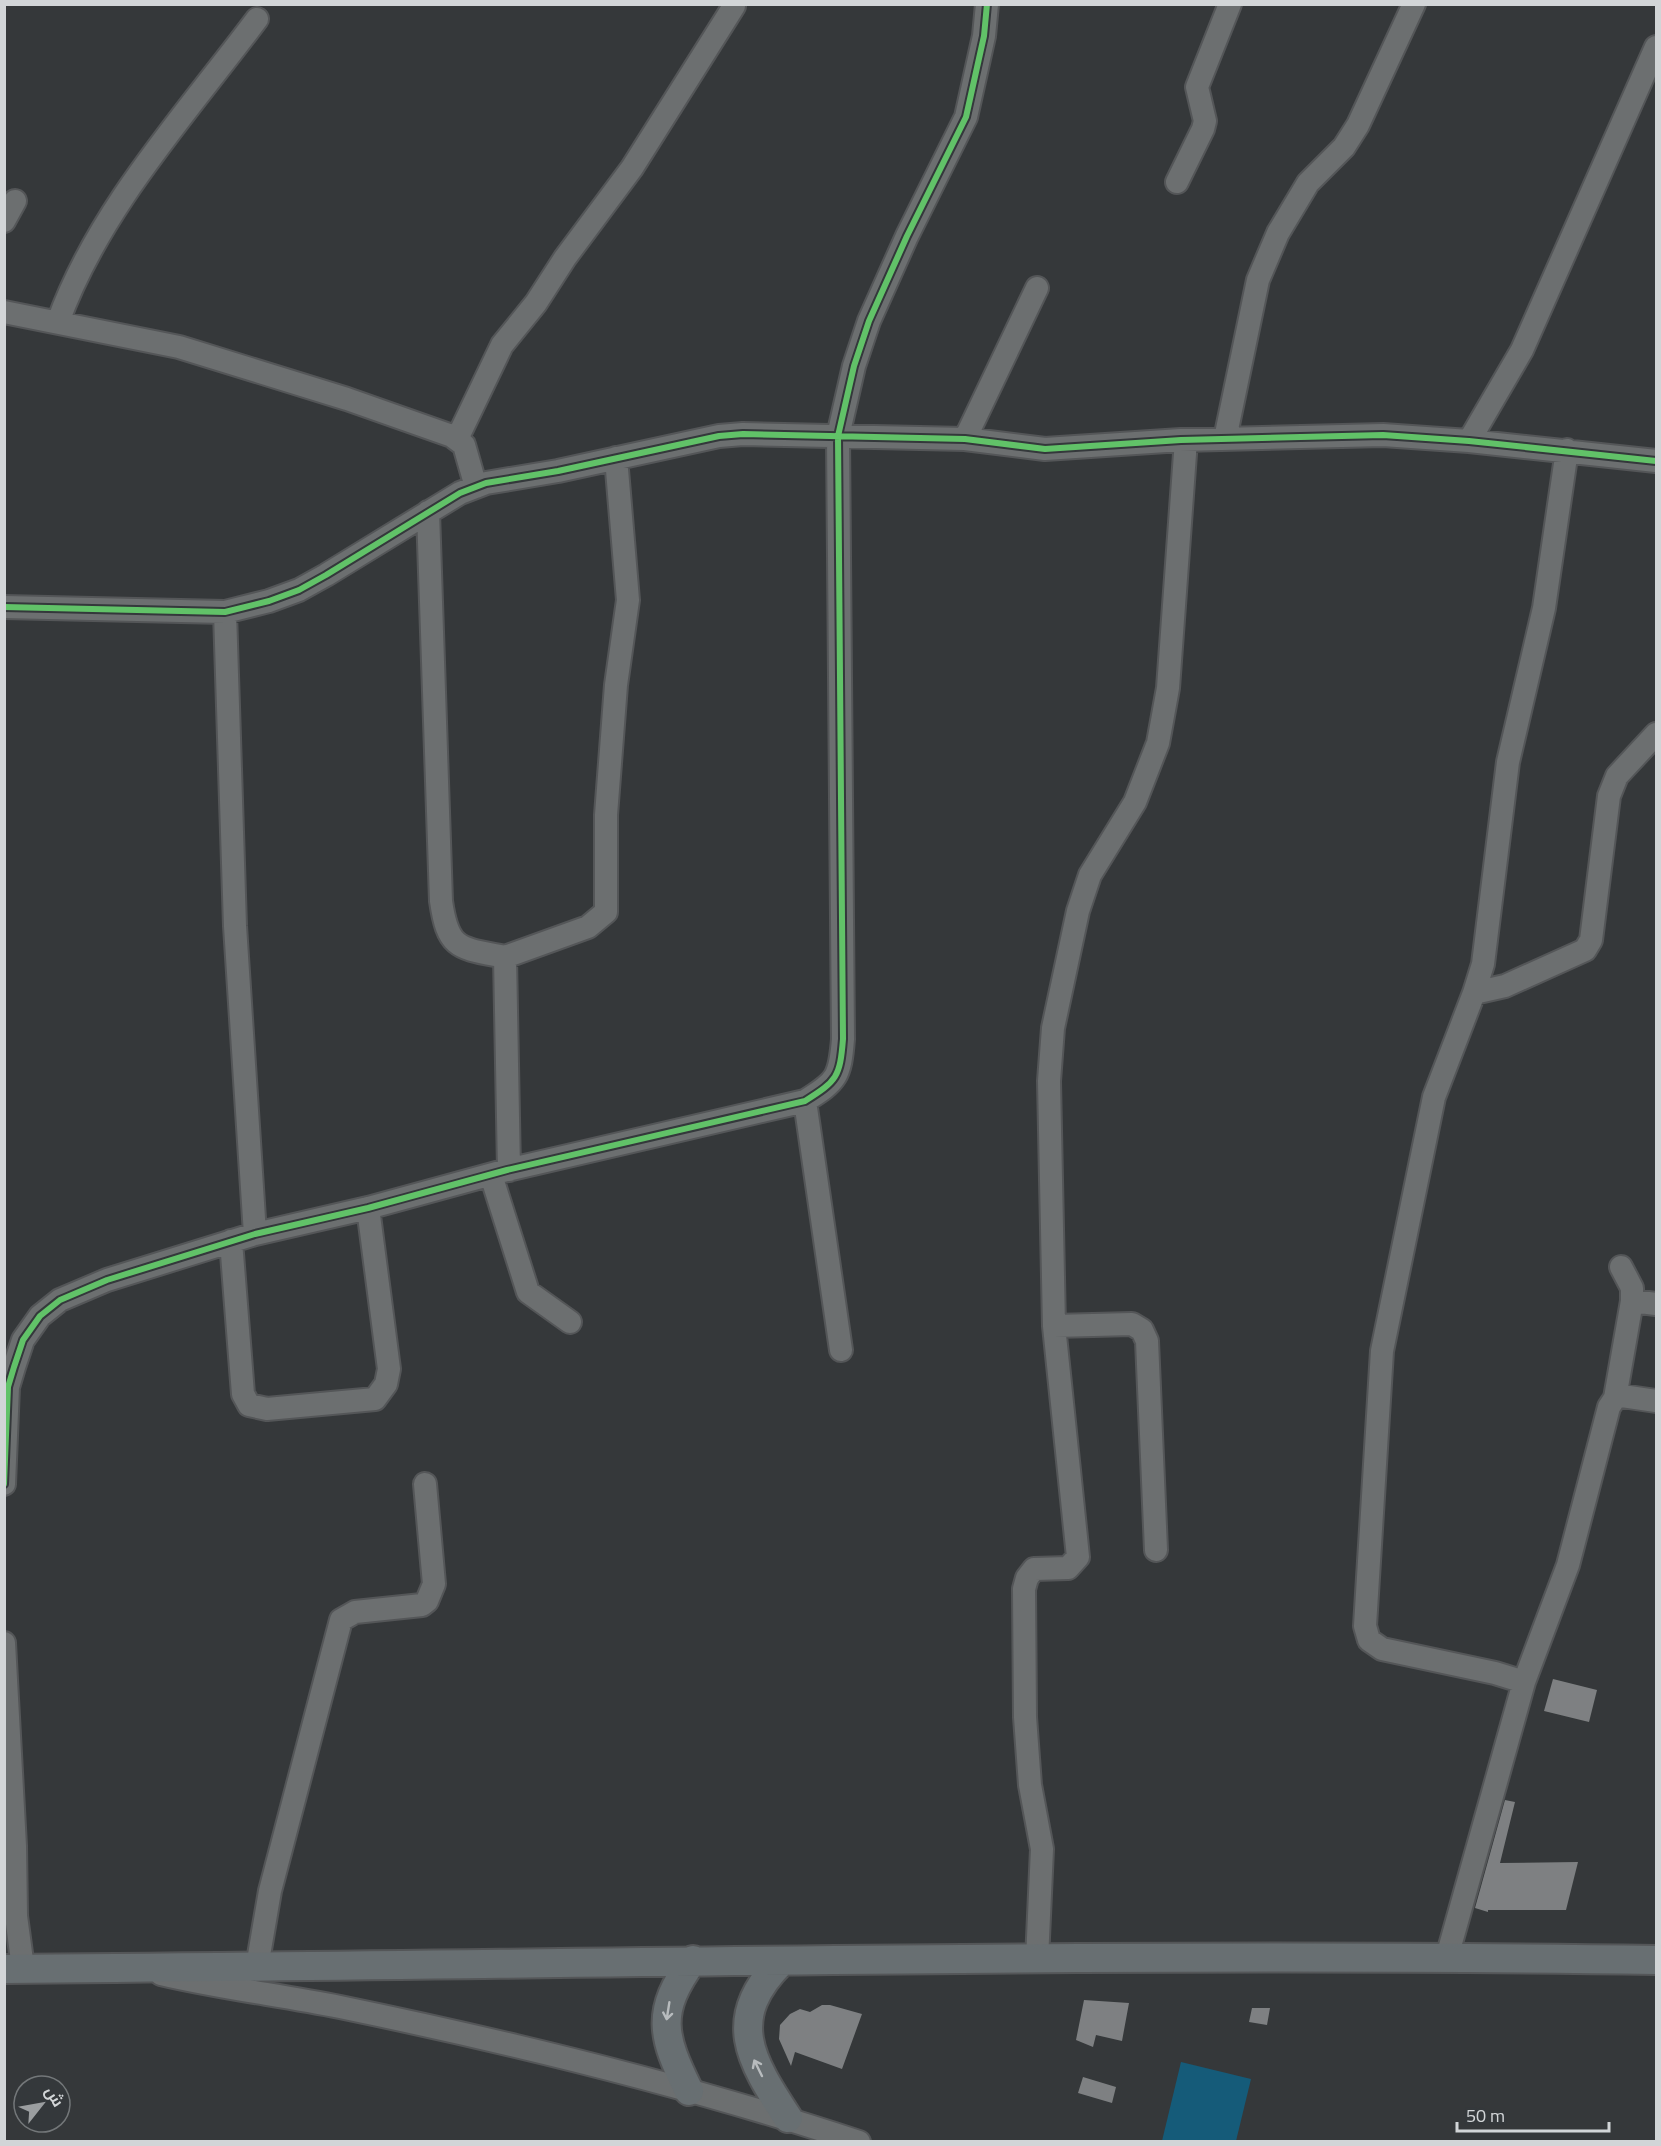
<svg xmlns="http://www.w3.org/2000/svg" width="1661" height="2146" font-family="Georgia,Cairo,serif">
  <rect width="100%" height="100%" fill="#35383a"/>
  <path fill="#155b79" d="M1181,2062L1251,2079L1236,2141H1162Z"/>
  <path fill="#7e8082" d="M1553,1679L1597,1690L1589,1722L1544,1711Z
    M1505,1800L1515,1802L1500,1863L1578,1862L1566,1910H1488V1912L1475,1908Z
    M1084,2000L1129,2003L1122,2041L1096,2035L1093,2047L1076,2040Z
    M822,2005H830L862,2014L842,2069L795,2052L791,2066L779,2039L780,2025L790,2014L800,2009L810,2012Z
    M1252,2008H1270L1267,2025L1249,2022Z
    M1083,2077L1116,2087L1112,2103L1078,2093Z"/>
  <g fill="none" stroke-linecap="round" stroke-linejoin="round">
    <g stroke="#545658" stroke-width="26">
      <path id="minor" d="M1177,182L1203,129L1205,121L1197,87L1230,4
        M4,221L15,201
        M4,312L179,347L347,399L452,436L464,445L476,487
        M58,322C98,210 186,114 257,19
        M457,439L502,345L536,303L565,258L632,168L734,6
        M965,439L1037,288
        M1225,439L1258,280L1278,233L1308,183L1344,147L1358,125L1414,4
        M1469,441L1522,350L1656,47
        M428,512L441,901C448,950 459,948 505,957L509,1170
        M4,607L225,612L269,601L299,590L326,575L460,493L486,483L558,471L719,436L743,434L965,439L1045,449L1181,440L1383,435L1469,441L1656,461
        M225,612L235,926L255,1234
        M505,957L588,927L606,912V815L616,685L628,600L616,458
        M1474,993L1505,986L1585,950L1591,940L1609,796L1617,776L1656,734
        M805,1101L841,1350
        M491,1175L528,1292L570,1322
        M231,1241L243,1394L249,1405L267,1409L375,1399L386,1384L389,1369L368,1208
        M1632,1301L1656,1304
        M1054,1326L1132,1324L1142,1330L1147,1341L1156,1550
        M1615,1398L1632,1301V1288L1621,1267
        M4,1484L8,1387L14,1367L23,1340L40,1316L60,1300L107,1280L255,1234L368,1208L507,1170L805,1101C837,1081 840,1077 843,1039L838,436L854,366L869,321L907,236L966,117L984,36L987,4
        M4,1643L15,1846L16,1916L23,1968
        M1524,1682L1495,1673L1382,1649L1369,1640L1365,1626L1382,1351L1434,1097L1474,993L1483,964L1508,762L1544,608L1567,450
        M1447,1957L1524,1682L1568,1565L1609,1407L1615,1398L1622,1396L1656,1401
        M1037,1960L1042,1849L1030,1785L1025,1717L1024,1589L1027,1578L1034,1569L1068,1568L1078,1557L1054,1326L1049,1081L1053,1028L1078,911L1090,875L1135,802L1158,743L1168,688L1186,440
        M257,1967L270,1891L341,1620L355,1612L422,1605L427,1601L434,1584L425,1484
        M161,1974C220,1988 280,1995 340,2007C514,2043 690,2086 859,2142"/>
    </g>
    <g stroke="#545658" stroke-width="32">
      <path id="major" d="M782,1961C724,2018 750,2060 788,2118
        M4,1969C555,1965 1106,1952 1656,1960
        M689,2091C662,2036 655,2012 693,1960"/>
    </g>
    <use href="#minor" stroke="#6c6f70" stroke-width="22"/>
    <use href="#major" stroke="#686f72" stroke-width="28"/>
    <g stroke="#34383b" stroke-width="10">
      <path id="cycleway" d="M4,607L225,612L269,601L299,590L326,575L460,493L486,483L558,471L719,436L743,434L965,439L1045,449L1181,440L1383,435L1469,441L1656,461
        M4,1484L8,1387L14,1367L23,1340L40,1316L60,1300L107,1280L255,1234L368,1208L507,1170L805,1101C837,1081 840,1077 843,1039L838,436L854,366L869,321L907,236L966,117L984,36L987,4"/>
    </g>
    <use href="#cycleway" stroke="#61c268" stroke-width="6"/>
  </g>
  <defs><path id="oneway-shaft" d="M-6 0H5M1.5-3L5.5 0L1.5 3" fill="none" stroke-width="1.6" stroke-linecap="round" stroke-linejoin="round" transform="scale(1.5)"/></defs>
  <g stroke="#b8bcbe">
    <use href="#oneway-shaft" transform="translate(668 2011) rotate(99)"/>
    <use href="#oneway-shaft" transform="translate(758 2068) rotate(-116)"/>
  </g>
  <rect width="1661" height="2146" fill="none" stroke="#d2d5d7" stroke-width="12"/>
  <g transform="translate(42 2104) rotate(59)"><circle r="28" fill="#34383b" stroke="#737779" stroke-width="1.5"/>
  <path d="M0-4.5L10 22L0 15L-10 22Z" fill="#9b9ea0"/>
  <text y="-9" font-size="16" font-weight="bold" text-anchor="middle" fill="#d2d5d7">ش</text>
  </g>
  <path d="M1457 2122v9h152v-9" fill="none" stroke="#d2d5d7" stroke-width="3"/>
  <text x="1466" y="2122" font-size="18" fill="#d2d5d7" stroke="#34383b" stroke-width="4.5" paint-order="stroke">50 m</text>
</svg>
